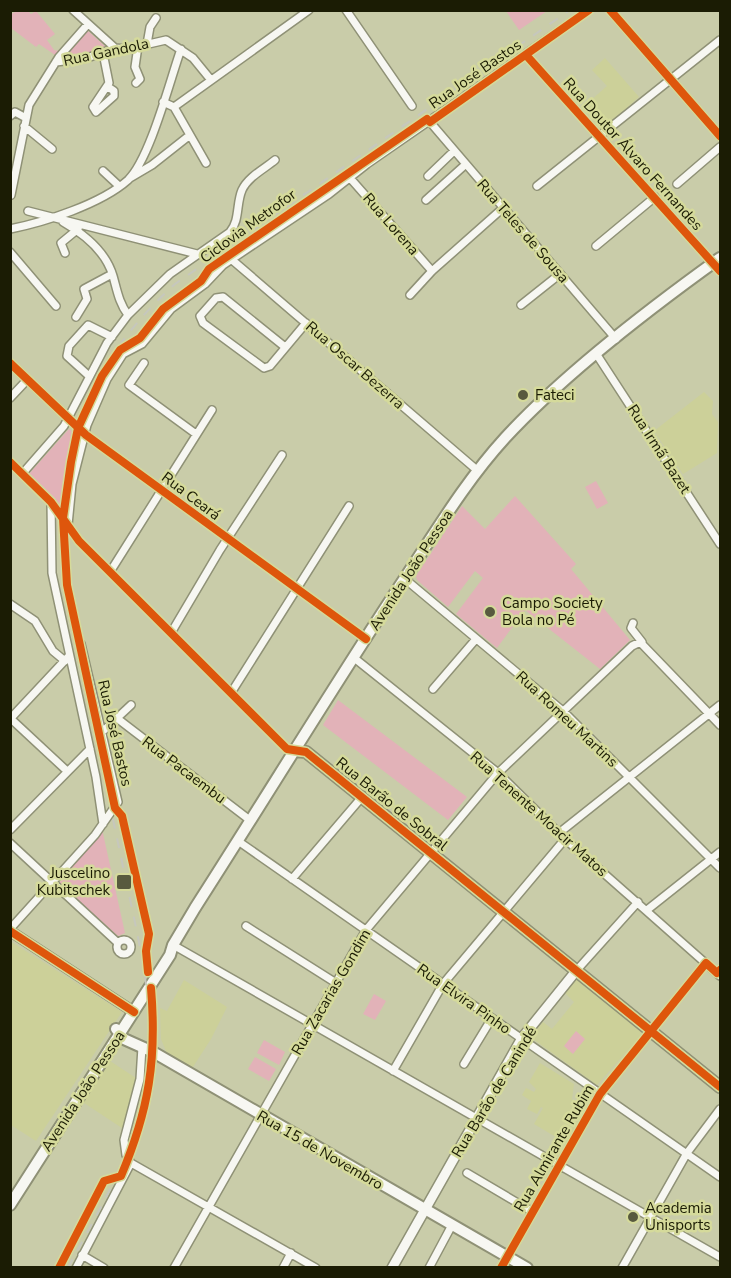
<svg xmlns="http://www.w3.org/2000/svg" width="731" height="1278" font-family="'Nunito Sans',sans-serif">
  <rect width="100%" height="100%" fill="#c9cca9"/>
  <path fill="#ccd099" d="M605,58L639,97L602,130L582,108L607,86L592,70Z
    M704,392L713,401L712,414L718,422L717,453L683,474L654,431Z
    M10,941L122,1012L36,1141L11,1125Z
    M577,978L643,1033L597,1085L530,1037L543,1022L552,1029L574,1002L565,993Z
    M184,980L227,1007L211,1039L191,1070L168,1056L161,1039L160,1008L167,1011Z
    M110,1061L136,1078L125,1130L81,1101Z
    M540,1063L574,1084L572,1099L584,1113L566,1143L534,1124L543,1108L541,1107L537,1114L527,1109L531,1101L522,1095L526,1088L534,1092L536,1089L529,1082Z"/>
  <path fill="#e2b2b8" d="M19,10L28,11L31,14L36,11L55,34L47,40L54,50L59,51L55,55L39,44L36,47L11,28V14Z
    M506,11H547L519,30Z
    M88,31L107,48L97,53L69,58L67,56L69,50Z
    M69,429L82,440L65,513L28,475Z
    M596,481L608,503L597,509L585,487Z
    M515,496L576,564L571,569L630,640L600,669L525,610L497,648L456,614L483,578L475,571L448,607L417,580L416,576L462,506L485,529Z
    M338,700L467,797L448,820L323,725Z
    M102,829L125,933L118,936L59,883Z
    M374,994L386,1001L375,1020L363,1014Z
    M576,1031L585,1039L573,1054L564,1046Z
    M264,1040L285,1052L279,1065L257,1053Z
    M255,1057L276,1069L269,1081L248,1069Z"/>
  <g fill="none" stroke-linecap="round" stroke-linejoin="round">
    <g stroke="#8f9176" stroke-width="10">
      <path id="minor" d="M73,10L115,48
        M346,10L412,106
        M610,10L720,136
        M147,44L150,27L156,18
        M103,53L109,83L93,107L96,112L114,96V91L108,87
        M526,55L720,271
        M56,62L87,58L115,48L127,49L166,40L193,58L211,80
        M136,83L140,79L135,67L138,46
        M163,102L174,107L309,10
        M174,107L206,163
        M10,116L15,112L26,118
        M430,122L616,339
        M24,126L52,149
        M103,171L118,185
        M428,176L454,151
        M130,178L152,165L190,135
        M350,178L432,271
        M677,184L720,147
        M537,186L720,40
        M11,195L29,105L59,57L88,24
        M426,200L466,164
        M28,211L197,254
        M63,222C84,234 106,252 113,276C117,290 119,303 128,315
        M10,229C45,222 101,204 128,180C150,159 170,80 181,49
        M596,246L655,197
        M10,252L56,306
        M65,253L61,243L78,229
        M231,259L478,471
        M410,295L432,271L503,208
        M521,305L560,274
        M76,317L87,299L84,289L112,274
        M285,347L223,297L216,298L200,316L203,323L264,368L270,366L306,323
        M597,355L720,544
        M10,363L86,435L366,639
        M144,363L129,385L196,434
        M89,376L67,356L69,346L88,325L112,337
        M10,398L27,380
        M10,462L51,502L79,541L287,749L296,751
        M22,474L64,426L107,343L128,315L170,274L230,232C240,220 236,204 242,190C248,177 264,169 275,160
        M51,502L52,573L96,777L103,824
        M68,525L72,484L87,425L107,379L123,354L142,344L171,309L205,284L223,265L329,194L367,164L589,10
        M110,572L212,410
        M405,579L564,712L720,868
        M10,604L35,621L53,651L65,661
        M633,623L631,628L642,642
        M171,633L220,550L282,455
        M353,657L498,773L565,839L720,976
        M433,689L476,639
        M231,693L349,506
        M10,718L67,771
        M10,719L69,656
        M118,719L251,821
        M101,733L131,705
        M10,830L90,749
        M559,833L720,705
        M238,841L720,1177
        M10,843L118,943
        M292,879L362,797
        M647,910L720,852
        M246,926L336,983
        M10,929L95,835L118,802L81,644
        M117 947a7 7 0 1 1 14 0a7 7 0 1 1-14 0Z
        M173,945L720,1257
        M576,971L638,902
        M142,1047L140,1079L124,1140L126,1155L131,1163L316,1268
        M464,1064L492,1018
        M393,1071L443,984L565,839
        M467,1173L533,1212
        M82,1255L104,1268
        M76,1268L131,1163
        M174,1268L366,930L498,773L632,646L640,642L720,725
        M283,1268L291,1253
        M429,1268L452,1225
        M501,1268L600,1094L706,963
        M622,1268L687,1153L720,1109"/>
    </g>
    <g stroke="#8f9176" stroke-width="12">
      <path id="secondary" d="M10,931L134,1012
        M392,1268L522,1038L576,971"/>
    </g>
    <g stroke="#8f9176" stroke-width="14">
      <path id="primary" d="M296,751L306,752L720,1087
        M116,1029L124,1039L153,1052L527,1268
        M10,1205L170,955L173,945L195,908C263,802 328,695 397,590C432,538 463,484 505,438C564,374 649,309 720,258"/>
    </g>
    <use href="#minor" stroke="#f7f7f2" stroke-width="7"/>
    <use href="#secondary" stroke="#f7f7f2" stroke-width="9"/>
    <use href="#primary" stroke="#f7f7f2" stroke-width="10"/>
    <path stroke="#c6c7bd" stroke-width="2" stroke-dasharray="10 10" stroke-linecap="butt" d="M68,1268C97,1213 133,1156 145,1094C160,1013 137,936 121,857C102,767 82,677 63,587C49,465 84,366 175,284L570,10"/>
    <g stroke="#d5da9b" stroke-width="11">
      <path id="cycleway" d="M610,10L720,136
        M526,55L720,271
        M10,363L86,435L366,639
        M10,462L51,502L79,541L287,749L306,752L720,1087
        M10,931L134,1012
        M148,972L146,951L149,934L122,816L115,808L67,585L63,518L71,462L78,428L102,376L120,350L140,338L163,309L201,281L209,269L427,119L430,122L589,10
        M59,1268L104,1181L121,1176C149,1110 157,1059 151,988
        M501,1268L600,1094L706,963L717,973L720,970"/>
    </g>
    <use href="#cycleway" stroke="#de560c" stroke-width="8"/>
  </g>
  <g fill="#585a3e" stroke="#d5da9b" stroke-width="2">
    <circle cx="523" cy="395" r="6"/>
    <circle cx="490" cy="612" r="6"/>
    <rect x="116" y="874" width="16" height="16" rx="3"/>
    <circle cx="633" cy="1217" r="6"/>
  </g>
  <g text-anchor="middle" dominant-baseline="central" stroke-width="5" stroke-linejoin="round" paint-order="stroke">
    <g font-size="15" fill="#1b1c04" stroke="#d5da9b">
      <text transform="translate(106 52) rotate(-12)">Rua Gandola</text>
      <text transform="translate(475 74) rotate(-35)">Rua José Bastos</text>
      <text transform="translate(633 154) rotate(48)">Rua Doutor Álvaro Fernandes</text>
      <text transform="translate(391 224) rotate(49)">Rua Lorena</text>
      <text transform="translate(248 226) rotate(-36)">Ciclovia Metrofor</text>
      <text transform="translate(523 231) rotate(49)">Rua Teles de Sousa</text>
      <text transform="translate(355 365) rotate(41)">Rua Oscar Bezerra</text>
      <text transform="translate(659 449) rotate(57)">Rua Irmã Bazet</text>
      <text transform="translate(191 496) rotate(37)">Rua Ceará</text>
      <text transform="translate(411 570) rotate(-57)">Avenida João Pessoa</text>
      <text transform="translate(567 719) rotate(43)">Rua Romeu Martins</text>
      <text transform="translate(115 733) rotate(77)">Rua José Bastos</text>
      <text transform="translate(184 770) rotate(37)">Rua Pacaembu</text>
      <text transform="translate(392 804) rotate(39)">Rua Barão de Sobral</text>
      <text transform="translate(539 814) rotate(42)">Rua Tenente Moacir Matos</text>
      <text transform="translate(331 992) rotate(-60)">Rua Zacarias Gondim</text>
      <text transform="translate(464 999) rotate(35)">Rua Elvira Pinho</text>
      <text transform="translate(83 1091) rotate(-57)">Avenida João Pessoa</text>
      <text transform="translate(494 1092) rotate(-59)">Rua Barão de Canindé</text>
      <text transform="translate(554 1148) rotate(-60)">Rua Almirante Rubim</text>
      <text transform="translate(320 1150) rotate(30)">Rua 15 de Novembro</text>
    </g>
    <g font-size="15" fill="#1b1c04" stroke="#d5da9b" text-anchor="start">
      <text x="535" y="395">Fateci</text>
      <text x="502" y="603">Campo Society<tspan x="502" dy="17">Bola no Pé</tspan></text>
      <text x="110" y="873" text-anchor="end">Juscelino<tspan x="110" dy="17">Kubitschek</tspan></text>
      <text x="645" y="1208">Academia<tspan x="645" dy="17">Unisports</tspan></text>
    </g>
  </g>
  <rect width="731" height="1278" fill="none" stroke="#1b1c04" stroke-width="24"/>
</svg>
